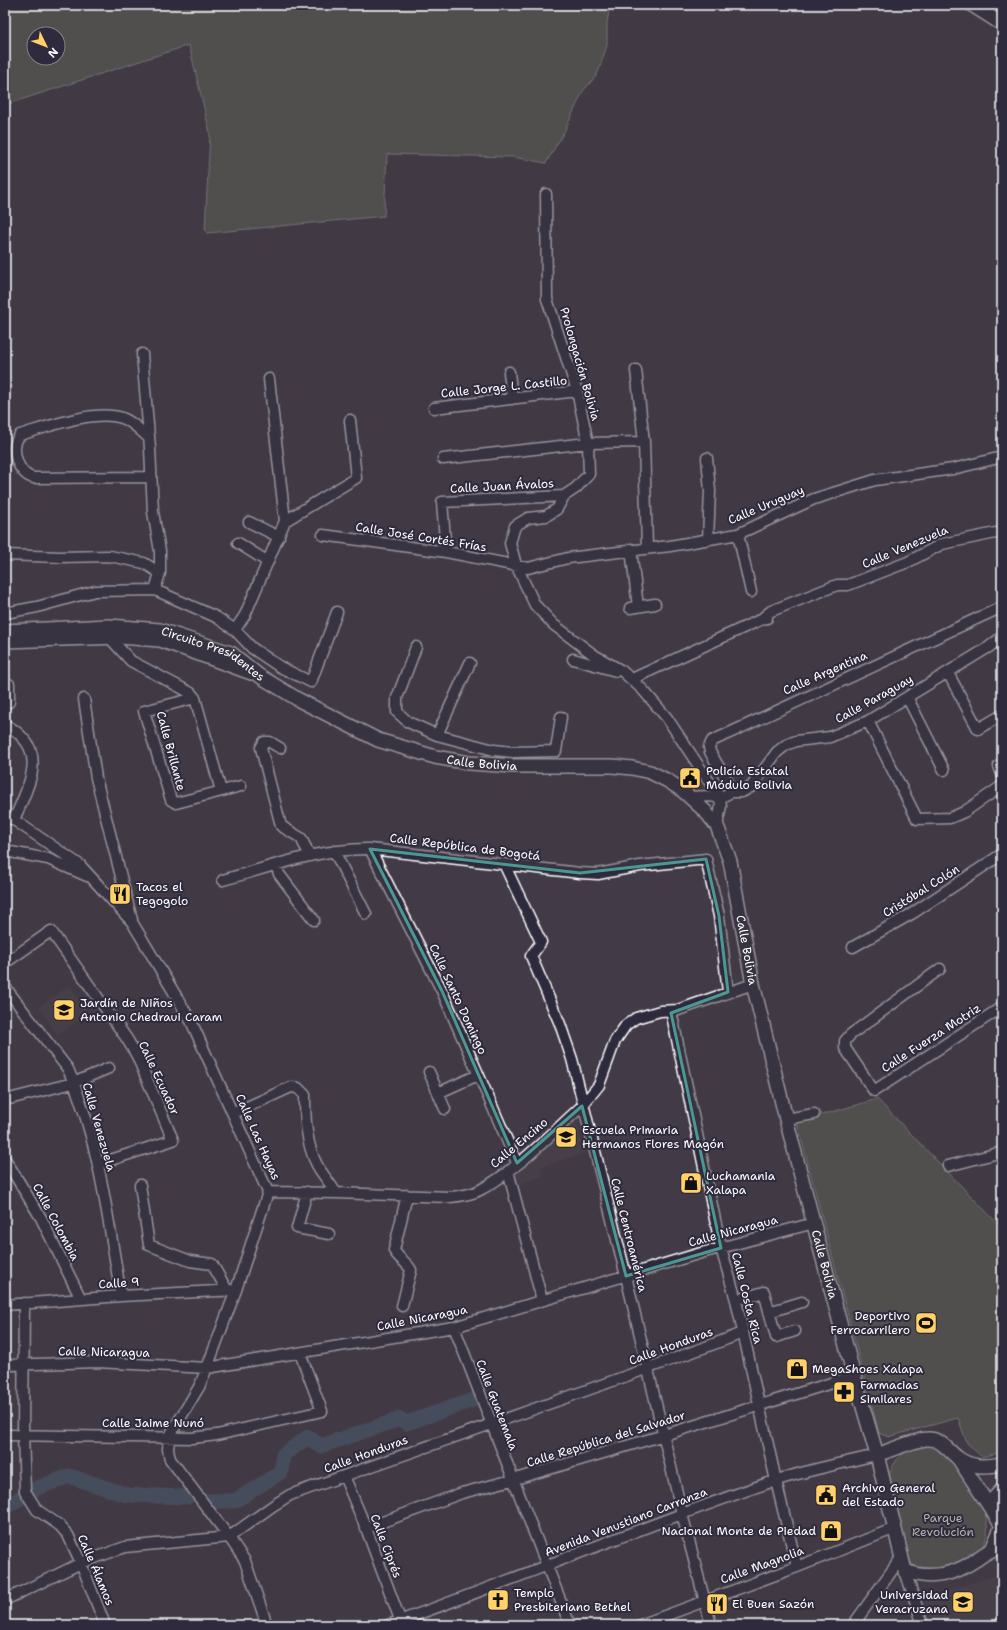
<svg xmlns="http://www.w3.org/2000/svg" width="1007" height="1630" font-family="'Shantell Sans',sans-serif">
  <rect width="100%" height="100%" fill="#423a46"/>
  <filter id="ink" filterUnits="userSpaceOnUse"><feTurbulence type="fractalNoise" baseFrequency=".025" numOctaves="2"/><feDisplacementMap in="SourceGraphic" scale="8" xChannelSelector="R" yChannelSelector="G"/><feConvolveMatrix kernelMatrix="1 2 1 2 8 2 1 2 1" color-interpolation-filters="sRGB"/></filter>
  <g filter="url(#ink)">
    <path fill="#50454d" d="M70,986L88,1013L58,1035L39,1007Z
      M573,1119L577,1122L584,1153L540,1167L542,1176L513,1186L510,1171Z
      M1002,1573V1625H928L923,1606L925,1598Z"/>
    <path fill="#62685a" stroke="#b0b4ac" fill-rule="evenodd" d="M5,5H610L607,23V45L599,70L596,76L583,91L564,132L546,163L513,157L387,154L384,216L207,233L205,229L210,133L189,45L5,105ZM34,34H58V58H34Z
      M877,1099L1002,1228V1452L982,1457L967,1443L958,1418L888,1437L879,1433L797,1122Z
      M927,1445C944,1449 953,1462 963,1476C975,1493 990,1512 987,1534C984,1559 948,1572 926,1571C918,1570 912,1564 906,1558L888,1479C893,1458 906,1448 927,1445Z"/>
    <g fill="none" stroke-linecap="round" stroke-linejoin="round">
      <path stroke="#4c6376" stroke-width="15" d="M32,1490L69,1476L127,1495L187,1497
        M210,1501H235L281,1472L283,1455L308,1437L321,1446L400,1419L407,1423L473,1400
        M5,1507L23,1496"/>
      <g stroke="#fff" stroke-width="13">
        <path id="street" d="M546,194L547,299L577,391L588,443L589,474L576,488L564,496L557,509L546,516L528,518L515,526L510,543L516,565L535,605L554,625L594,655L622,671L643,690L667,718L720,798L721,806L717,826
          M142,354L150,448L153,512L160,551V573L155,590
          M636,370L644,442L647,548
          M509,372L512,399
          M269,379L285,521
          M434,408L577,391
          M149,438C142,432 132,421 122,418C94,409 47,427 20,435C9,448 18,475 34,478L150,477
          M707,458L710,491L708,540
          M443,459L588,443L644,442
          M249,522L279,537
          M738,534L751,592
          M323,535L446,552L528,568L568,558L670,546L738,534L814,499L875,480L953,469L1002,457
          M238,543L268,562
          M631,549L638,607
          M446,552L442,502L564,496
          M5,555L60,557L110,556L144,563L160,573
          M630,608L655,604
          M5,613L37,607L95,591L155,590L216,617L235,630L252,648L280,667L311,682L337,612
          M760,620L771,611L837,585H848L908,562L942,544L996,533
          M235,630L245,615L285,521L356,478L350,420
          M109,637L131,661L191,693L195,698L221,791
          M416,647L397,698V712L408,722L437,735L494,750L513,752L556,751L561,717
          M573,659L616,671
          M948,673L978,729L1002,715
          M632,679L760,620L767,618
          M5,684H9V702
          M907,697L944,770
          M195,698L144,711L171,800L176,803L241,786
          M84,699L96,778L132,920
          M868,721L917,819L950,818L964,812L1002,786
          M5,725C13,728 17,732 23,738C45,761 24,795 14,820
          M437,735L470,663
          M280,748L270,742H264L261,748L281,826L301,838L310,856
          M1002,764L999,766L1002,774
          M731,792L729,784L710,752L709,747L712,741L1002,607
          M690,797L711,796L720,798L731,792H742L751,787L777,752L786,745L796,741L830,737L868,721L989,647L1002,637
          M5,816L14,820L80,865L132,922L191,1021L268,1192L236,1290L207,1368L199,1387L169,1437L168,1449L170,1459L229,1537L245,1561L267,1625
          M370,849L442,991L517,1163
          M5,851L48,859L87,876
          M334,851L366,914
          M504,864L541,942L531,956L560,1024L572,1059L626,1276L682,1514L711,1625
          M276,865L279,874L314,920
          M223,880C271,867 320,848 370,849L580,873L598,874L640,866L706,859L719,916L728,992
          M853,947L913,913L1002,854
          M5,963L51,931L127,1039L137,1056L173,1140L98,1164
          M940,969L850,1035L845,1041V1048L874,1091L1002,1007
          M5,987L68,1069C99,1140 108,1220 121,1296
          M671,1011L721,1248L736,1300L776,1481L797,1567
          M429,1072L445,1109
          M438,1093L478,1075
          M5,1100L73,1083L109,1068
          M234,1113L291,1087L298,1088L305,1095C305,1118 306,1144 317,1165C322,1174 330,1183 336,1193
          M786,1119L814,1114
          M5,1159L41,1218L81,1299
          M948,1166L1002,1152
          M508,1171L542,1300
          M140,1185L149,1245L190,1261L212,1264L227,1290
          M268,1192L336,1193L450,1197C460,1196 471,1195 480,1190C517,1170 551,1134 582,1106L599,1085L615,1041L626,1025L636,1018L660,1011L678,1010L753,984
          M307,1192L297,1228L329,1234
          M736,1300L764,1292L776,1337L795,1331
          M24,1303L23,1435L25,1491L37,1510L59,1525L68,1535L81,1563L105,1625
          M5,1305L121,1296L236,1290
          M402,1306L411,1270C407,1262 398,1259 394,1250L407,1195
          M769,1312L802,1302
          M454,1327L570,1625
          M5,1365L97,1362L207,1368L454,1327L701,1253L814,1223
          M5,1435L192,1438L217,1435L322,1411L300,1353
          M344,1476L366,1528L402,1625
          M366,1528L462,1493L512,1480L664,1435L854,1376
          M905,1571L923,1625
          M5,1600L81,1563L125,1547L229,1537L274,1505L290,1495C441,1441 593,1390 743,1333
          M388,1625C518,1579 644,1525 774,1481C807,1470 843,1463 877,1455
          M640,1625L797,1567L893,1529
          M853,1625L901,1558"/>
      </g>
      <g stroke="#fff" stroke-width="16">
        <g id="secondary">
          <path d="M972,5L1002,24"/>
          <path id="s1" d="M5,631L109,626L160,630L231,653L258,675L299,700L378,740L435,757L469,763L513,766H612L632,768L650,772L668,781L682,790L705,811L717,826L730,861L753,984L786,1119L854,1376L877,1455L905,1571C930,1580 952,1576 974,1561C983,1555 991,1548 1002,1547"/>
          <path d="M5,641L119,637L160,640L251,673"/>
          <path d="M877,1455C888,1451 917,1439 927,1439C941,1438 948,1451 958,1458C971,1468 986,1467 1002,1464"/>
          <path d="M958,1458L1002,1526L992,1549"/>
          <path d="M988,1504L1002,1490"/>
        </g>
      </g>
      <use href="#street" stroke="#2f2a3d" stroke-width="10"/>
      <use href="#secondary" stroke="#2f2a3d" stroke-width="13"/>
    </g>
  </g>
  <path d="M0 0H1007V1630H0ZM370,849L580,873L706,859L719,916L728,992L671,1013L721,1248L626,1276L582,1106L517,1163L442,991Z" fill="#423a46" fill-opacity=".55" fill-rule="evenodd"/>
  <path fill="none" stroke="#4b9892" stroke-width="3" stroke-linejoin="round" d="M370,849L580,873L706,859L719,916L728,992L671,1013L721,1248L626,1276L582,1106L517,1163L442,991Z"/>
  <defs>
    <g id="civic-square" transform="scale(1.15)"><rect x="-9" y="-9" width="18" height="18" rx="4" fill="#ffd166" stroke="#2f2a3d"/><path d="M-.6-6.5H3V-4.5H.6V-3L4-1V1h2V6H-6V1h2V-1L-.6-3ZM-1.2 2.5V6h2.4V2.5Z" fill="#111"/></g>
    <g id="restaurant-square" transform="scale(1.15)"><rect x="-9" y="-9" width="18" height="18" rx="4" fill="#ffd166" stroke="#2f2a3d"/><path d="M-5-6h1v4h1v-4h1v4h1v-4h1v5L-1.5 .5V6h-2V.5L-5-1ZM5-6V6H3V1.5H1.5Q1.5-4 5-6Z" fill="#111"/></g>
    <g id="school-square" transform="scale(1.15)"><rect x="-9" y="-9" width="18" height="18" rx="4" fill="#ffd166" stroke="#2f2a3d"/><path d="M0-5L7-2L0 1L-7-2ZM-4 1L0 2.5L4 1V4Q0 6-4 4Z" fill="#111"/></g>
    <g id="shop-square" transform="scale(1.15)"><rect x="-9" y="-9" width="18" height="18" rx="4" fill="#ffd166" stroke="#2f2a3d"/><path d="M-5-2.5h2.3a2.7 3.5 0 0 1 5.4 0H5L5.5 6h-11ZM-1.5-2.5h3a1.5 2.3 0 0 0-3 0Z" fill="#111"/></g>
    <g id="stadium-square" transform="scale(1.15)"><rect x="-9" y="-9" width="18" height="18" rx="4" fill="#ffd166" stroke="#2f2a3d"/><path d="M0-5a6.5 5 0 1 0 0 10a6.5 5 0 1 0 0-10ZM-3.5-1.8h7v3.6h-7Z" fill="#111"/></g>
    <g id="pharmacy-square" transform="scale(1.15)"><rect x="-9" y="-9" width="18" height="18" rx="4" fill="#ffd166" stroke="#2f2a3d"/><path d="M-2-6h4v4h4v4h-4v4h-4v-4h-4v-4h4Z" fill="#111"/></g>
    <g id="church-square" transform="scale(1.15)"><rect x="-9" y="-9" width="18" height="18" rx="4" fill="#ffd166" stroke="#2f2a3d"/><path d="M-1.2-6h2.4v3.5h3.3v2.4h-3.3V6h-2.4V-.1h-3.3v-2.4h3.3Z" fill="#111"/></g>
    <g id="university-square" transform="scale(1.15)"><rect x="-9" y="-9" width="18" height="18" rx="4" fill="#ffd166" stroke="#2f2a3d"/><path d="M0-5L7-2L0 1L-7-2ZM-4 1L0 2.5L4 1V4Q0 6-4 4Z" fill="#111"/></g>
  </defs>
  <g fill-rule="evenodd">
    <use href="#civic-square" x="690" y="778"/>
    <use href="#restaurant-square" x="120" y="894"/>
    <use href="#school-square" x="64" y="1010"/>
    <use href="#school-square" x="566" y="1137"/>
    <use href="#shop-square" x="691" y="1183"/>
    <use href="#stadium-square" x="926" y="1323"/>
    <use href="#shop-square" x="797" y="1369"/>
    <use href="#pharmacy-square" x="844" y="1392"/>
    <use href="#civic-square" x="826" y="1495"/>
    <use href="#shop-square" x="831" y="1531"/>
    <use href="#church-square" x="498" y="1600"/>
    <use href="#university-square" x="963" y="1602"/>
    <use href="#restaurant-square" x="717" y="1604"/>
  </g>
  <g text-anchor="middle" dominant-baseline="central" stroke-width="4" stroke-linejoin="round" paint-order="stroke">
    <g font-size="12" fill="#fff" stroke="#2f2a3d">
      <text transform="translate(580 364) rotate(74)">Prolongación Bolivia</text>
      <text transform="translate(504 387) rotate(-6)">Calle Jorge L. Castillo</text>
      <text transform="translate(502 486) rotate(-3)">Calle Juan Ávalos</text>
      <text transform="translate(766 505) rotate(-23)">Calle Uruguay</text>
      <text transform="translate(421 537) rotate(9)">Calle José Cortés Frías</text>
      <text transform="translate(905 547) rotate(-23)">Calle Venezuela</text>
      <text stroke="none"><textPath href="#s1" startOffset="214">Circuito Presidentes</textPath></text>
      <text transform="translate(825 673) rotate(-24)">Calle Argentina</text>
      <text transform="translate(874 699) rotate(-29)">Calle Paraguay</text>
      <text transform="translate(171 751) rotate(75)">Calle Brillante</text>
      <text stroke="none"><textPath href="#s1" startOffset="508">Calle Bolivia</textPath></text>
      <text transform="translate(465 847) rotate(7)">Calle República de Bogotá</text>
      <text transform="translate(921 891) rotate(-32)">Cristóbal Colón</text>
      <text stroke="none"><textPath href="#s1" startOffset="892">Calle Bolivia</textPath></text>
      <text transform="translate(458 999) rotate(65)">Calle Santo Domingo</text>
      <text transform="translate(931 1038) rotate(-33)">Calle Fuerza Motriz</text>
      <text transform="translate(159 1078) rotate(65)">Calle Ecuador</text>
      <text transform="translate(99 1127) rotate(74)">Calle Venezuela</text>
      <text transform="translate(258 1137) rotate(66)">Calle Las Hayas</text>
      <text transform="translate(519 1143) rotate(-40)">Calle Encino</text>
      <text transform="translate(56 1222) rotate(62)">Calle Colombia</text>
      <text transform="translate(733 1231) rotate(-15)">Calle Nicaragua</text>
      <text transform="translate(629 1235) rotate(76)">Calle Centroamérica</text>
      <text stroke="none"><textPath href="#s1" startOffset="1216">Calle Bolivia</textPath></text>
      <text transform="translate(119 1283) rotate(-4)">Calle 9</text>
      <text transform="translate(747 1298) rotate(76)">Calle Costa Rica</text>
      <text transform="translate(422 1318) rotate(-11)">Calle Nicaragua</text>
      <text transform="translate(671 1346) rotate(-20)">Calle Honduras</text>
      <text transform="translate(104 1352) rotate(1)">Calle Nicaragua</text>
      <text transform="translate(497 1405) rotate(69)">Calle Guatemala</text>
      <text x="153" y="1423">Calle Jaime Nunó</text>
      <text transform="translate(606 1439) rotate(-17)">Calle República del Salvador</text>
      <text transform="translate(366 1454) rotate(-20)">Calle Honduras</text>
      <text transform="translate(626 1522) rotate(-21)">Avenida Venustiano Carranza</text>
      <text transform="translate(386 1546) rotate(69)">Calle Ciprés</text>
      <text transform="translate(762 1565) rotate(-20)">Calle Magnolia</text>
      <text transform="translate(96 1570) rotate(67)">Calle Álamos</text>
    </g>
    <g font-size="12" fill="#fff" stroke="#2f2a3d" text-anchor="start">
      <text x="706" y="771">Policía Estatal<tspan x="706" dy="14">Módulo Bolivia</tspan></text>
      <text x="136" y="887">Tacos el<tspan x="136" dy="14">Tegogolo</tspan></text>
      <text x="80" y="1003">Jardín de Niños<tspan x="80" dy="14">Antonio Chedraui Caram</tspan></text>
      <text x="582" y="1130">Escuela Primaria<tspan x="582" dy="14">Hermanos Flores Magón</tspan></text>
      <text x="706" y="1176">Luchamania<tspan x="706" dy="14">Xalapa</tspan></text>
      <text x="910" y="1316" text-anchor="end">Deportivo<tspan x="910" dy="14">Ferrocarrilero</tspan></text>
      <text x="812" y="1369">MegaShoes Xalapa</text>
      <text x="860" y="1385">Farmacias<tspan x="860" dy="14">Similares</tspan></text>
      <text x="842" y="1488">Archivo General<tspan x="842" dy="14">del Estado</tspan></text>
      <text x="816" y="1531" text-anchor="end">Nacional Monte de Piedad</text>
      <text x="514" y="1593">Templo<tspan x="514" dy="14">Presbiteriano Bethel</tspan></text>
      <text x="948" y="1595" text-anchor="end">Universidad<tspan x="948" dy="14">Veracruzana</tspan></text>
      <text x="732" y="1604">El Buen Sazón</text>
    </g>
    <g font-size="12" fill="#b0b4ac" stroke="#2f2a3d">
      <text x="943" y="1518">Parque<tspan x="943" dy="14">Revolución</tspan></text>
    </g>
  </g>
  <rect width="1007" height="1630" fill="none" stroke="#2f2a3d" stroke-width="20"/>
  <rect x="10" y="10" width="987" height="1610" fill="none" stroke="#fff" stroke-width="1.5" filter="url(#ink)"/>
  <g transform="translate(46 46) rotate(133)"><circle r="19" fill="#2f2a3d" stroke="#827f8b"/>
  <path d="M0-3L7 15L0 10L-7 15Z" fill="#ffd166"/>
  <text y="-6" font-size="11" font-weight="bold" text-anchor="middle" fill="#ffffff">N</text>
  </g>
</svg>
